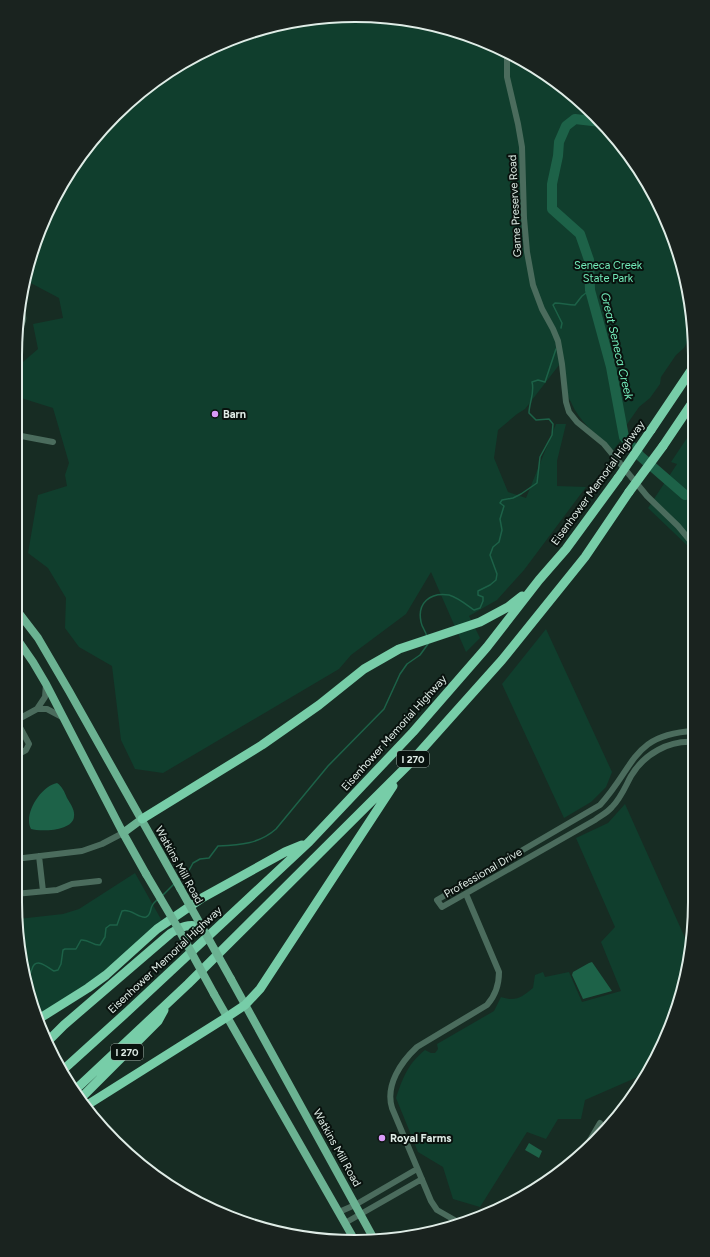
<svg xmlns="http://www.w3.org/2000/svg" width="710" height="1257" font-family="Figtree,sans-serif">
  <rect width="100%" height="100%" fill="#172c23"/>
  <path fill="#103e2d" d="M333,16L400,18L465,33L525,61L595,114L638,166L677,245L692,311V333L684,348L676,355L661,377L660,384L650,398L639,407L623,430L624,437L613,450C597,435 579,422 571,402C570,400 568,398 568,396C564,388 564,369 563,360L525,409L517,414L498,430L494,458L508,492L526,498L556,424H566L557,461V486L586,487L524,570L497,600L469,616L480,638L466,652L431,572L406,614L351,655L339,669L163,773L135,769L121,740L112,666L79,647L65,628L66,598L48,568L28,553L38,495L67,486L65,475L69,463L53,408L18,397L16,391V368L38,349L33,324L63,318L59,298L25,280L27,267L61,185L100,131L148,85L205,50L267,27Z
    M693,429V551L648,508L677,464L671,462Z
    M546,629L612,772L606,787L591,802L564,818L502,684Z
    M625,804L690,949L683,990L649,1072L585,1100L581,1119H558L546,1139L527,1132L480,1207L453,1199L443,1167L418,1152L396,1098C403,1077 408,1064 425,1050L431,1053H435L438,1049L437,1044L494,1011L501,997C516,1002 522,997 533,988L535,975L543,972L545,977L569,972L582,1002L621,991L601,942L615,927L576,838L608,823Z
    M135,873L162,921L94,982L36,1016L33,1011L18,919L63,914L79,909Z"/>
  <path fill="#1d6248" d="M57,783C62,786 65,793 67,798C70,803 75,810 74,816C74,831 41,832 31,829C23,814 41,786 57,783Z
    M592,962L612,991L583,999L572,975L573,972L589,963Z
    M529,1143L542,1151L539,1158L525,1150Z"/>
  <g fill="none" stroke-linecap="round" stroke-linejoin="round">
    <path stroke="#1d6248" stroke-width="1.5" d="M561,328L562,323L553,305L555,303C562,303 568,305 575,305L582,296L590,290
      M427,637C426,631 422,628 421,622C417,603 430,592 449,595C457,597 467,605 474,610L480,608L483,601V597L478,595V591L490,585L496,580L497,574L490,555L493,547L499,542L502,530L500,519L504,506L500,503L502,500L513,498L521,494L537,483L540,457L552,435L553,424L549,419L536,420L529,413C529,403 535,393 532,382L538,380L545,382L556,349
      M178,880L187,874L193,863L200,859L209,858L218,846C240,845 259,844 276,829L328,766L384,709L400,674L407,664L420,655L428,644V643
      M163,895L174,884
      M28,979C30,975 30,973 32,969C36,956 48,968 54,971L58,970L61,964L63,950L65,949H76L81,940C89,939 93,946 100,945L105,937L106,928L110,925H117L122,911C131,908 139,919 146,917C151,915 150,910 152,906C153,903 156,901 158,899"/>
    <path stroke="#1d6248" stroke-width="10" d="M601,122L575,119L566,126L559,142L558,156L552,184V209L580,234L589,260L590,290L611,367L624,437L640,456L685,495L693,494"/>
    <path stroke="#4b6c5d" stroke-width="6" d="M507,52V77L518,124L522,147L524,218L527,252L533,285L542,309L553,329L558,341L562,364L566,402L569,412L577,422L604,444L647,496L678,526L693,544
      M16,331C23,325 26,317 20,310
      M16,435L53,442
      M46,684L45,697L37,709H47L62,717
      M15,721L37,709
      M694,731C632,734 635,767 600,805L437,900L442,907L595,820C600,816 607,813 612,807C621,798 625,787 631,776C644,754 669,740 694,742
      M15,756L26,750L29,744L15,718
      M39,856L43,891
      M15,859L82,851L102,844L123,833
      M15,894L57,890L72,884L99,881
      M583,1152L600,1123
      M339,1212L355,1205L417,1169
      M458,1222L437,1210L431,1201L392,1108C385,1085 401,1062 417,1047L487,1005C496,995 499,985 499,972L466,894
      M345,1223L422,1179"/>
    <path stroke="#6bb292" stroke-width="8" d="M15,608L38,638L69,691L180,888
      M15,636L33,662L46,684L123,833L146,874
      M123,833L142,819
      M231,979L375,1241
      M214,994L354,1239"/>
    <path stroke="#77cda8" stroke-width="9" d="M651,430L692,369
      M663,446L692,403
      M142,819L262,745L319,705L364,669L399,649L480,622L508,607L522,596
      M37,1020L88,988L106,975L157,929L202,898L285,852L302,845
      M49,1040L64,1025L171,933C181,927 189,923 201,927
      M64,1069L127,1012L309,842L413,732L487,647L539,580L566,549L618,478
      M75,1090L188,984L409,764L502,660L585,557L629,492
      M80,1099L158,1021L164,1010
      M84,1107L227,1017L245,1005L260,989L393,786"/>
    <path stroke="#6bb292" stroke-width="8" d="M146,874L178,928L214,994
      M180,888L231,979"/>
    <path stroke="#77cda8" stroke-width="9" d="M618,478L651,430
      M629,492L663,446"/>
  </g>
  <g fill="#d99af7" stroke="#09120e" stroke-width="1.5">
    <circle cx="215" cy="414" r="4"/>
    <circle cx="382" cy="1138" r="4"/>
  </g>
  <g text-anchor="middle" dominant-baseline="central" stroke-width="4" stroke-linejoin="round" paint-order="stroke">
    <g fill="#09120e" stroke="#9faba5" stroke-width="1">
      <rect x="397" y="751" width="32" height="16" rx="3"/>
      <rect x="111" y="1044" width="32" height="16" rx="3"/>
    </g>
    <g font-size="10" font-weight="bold" fill="#dfece6">
      <text x="413" y="759">I 270</text>
      <text x="127" y="1052">I 270</text>
    </g>
    <g font-size="11" fill="#dfece6" stroke="#09120e">
      <text transform="translate(515 206) rotate(-93)">Game Preserve Road</text>
      <text transform="translate(598 483) rotate(-54)">Eisenhower Memorial Highway</text>
      <text transform="translate(394 733) rotate(-48)">Eisenhower Memorial Highway</text>
      <text transform="translate(179 865) rotate(61)">Watkins Mill Road</text>
      <text transform="translate(483 873) rotate(-30)">Professional Drive</text>
      <text transform="translate(165 960) rotate(-43)">Eisenhower Memorial Highway</text>
      <text transform="translate(337 1148) rotate(61)">Watkins Mill Road</text>
    </g>
    <g font-size="11" fill="#72ebb9" stroke="#09120e">
      <text x="608" y="265">Seneca Creek<tspan x="608" dy="13">State Park</tspan></text>
    </g>
    <g font-size="11" font-weight="bold" fill="#dfece6" stroke="#09120e" text-anchor="start">
      <text x="223" y="414">Barn</text>
      <text x="390" y="1138">Royal Farms</text>
    </g>
    <g font-size="12" font-style="italic" fill="#73ecba" stroke="#09120e">
      <text transform="translate(617 346) rotate(77)">Great Seneca Creek</text>
    </g>
  </g>
  <path d="M0 0H710V1257H0ZM355 22H355A333 333 0 0 1 688 355V902A333 333 0 0 1 355 1235H355A333 333 0 0 1 22 902V355A333 333 0 0 1 355 22Z" fill="#1a231f" fill-rule="evenodd"/>
  <path fill="none" stroke="#dfece6" stroke-width="2" d="M355 22H355A333 333 0 0 1 688 355V902A333 333 0 0 1 355 1235H355A333 333 0 0 1 22 902V355A333 333 0 0 1 355 22Z"/>
</svg>
